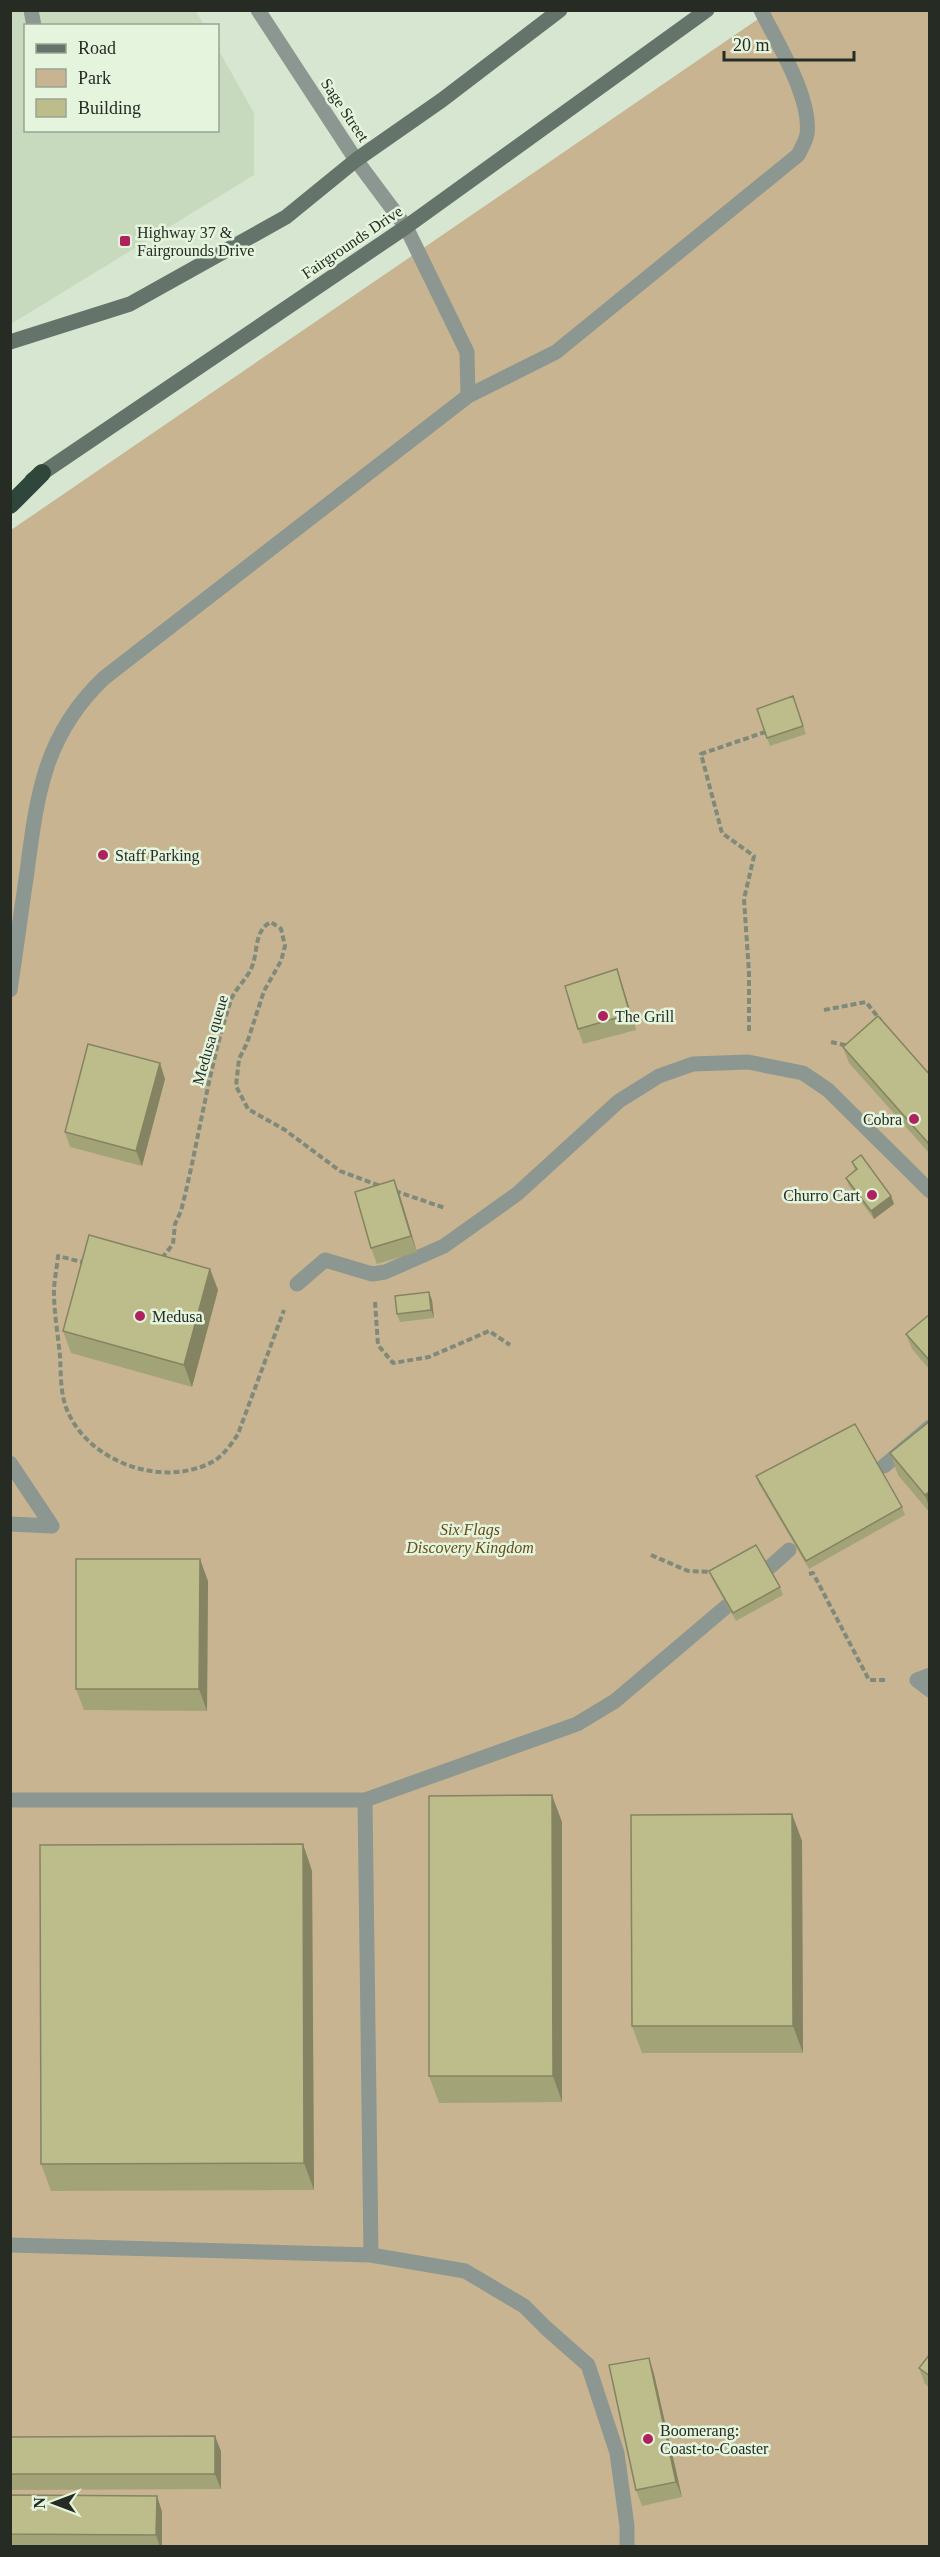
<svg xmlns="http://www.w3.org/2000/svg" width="940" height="2557" font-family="'Times New Roman',serif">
  <rect width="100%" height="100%" fill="#d7e6d0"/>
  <path fill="#c7dabe" d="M11,11H196L204,25L26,26V130H218V49L254,113V175L11,324Z"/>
  <path fill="#c8b491" d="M770,11H929V2546H11V530Z"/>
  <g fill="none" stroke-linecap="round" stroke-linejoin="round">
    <path stroke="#7f8a7b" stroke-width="4" stroke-dasharray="6 3" stroke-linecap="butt" d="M824,1010L866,1002L881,1021
      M749,1031V973L744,899L754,856L722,833L701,754L765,732
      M831,1042L849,1046
      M395,1191L445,1208
      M162,1258L173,1244L175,1224L181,1211C199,1141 208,1069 231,1000C235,989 246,980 251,969C259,952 253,931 271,922L281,929L285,946L281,961L264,991L247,1043L239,1059L236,1086L248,1109L285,1130L340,1171L383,1187
      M86,1263L58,1256C57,1268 54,1280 54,1292C54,1313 58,1335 60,1356C61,1373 60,1393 67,1410C89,1463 164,1489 214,1461C224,1455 232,1443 238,1434L284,1310
      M375,1302L378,1345L393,1363L429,1357L489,1331L510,1345
      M651,1555L688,1571L712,1572
      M809,1574L813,1573L869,1680H887"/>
    <path stroke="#8c9791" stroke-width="15" d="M31,10L34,26
      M406,227L467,352L468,396
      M10,990C16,951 21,912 27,872C37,795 44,735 104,678L468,396L556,352L798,155C801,149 806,141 807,134C812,98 777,43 761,10
      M10,1463L52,1526
      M884,1466L930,1427
      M10,1524L52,1526
      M770,1567L789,1550
      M10,1800H365L577,1724L615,1701L727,1606
      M10,2245L371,2255L365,1800
      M371,2255L465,2271L524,2306L546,2328"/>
    <path stroke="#8c9791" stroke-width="15" d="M297,1284L325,1260L372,1274L385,1272L444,1246L517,1194L619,1101L659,1076L693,1064L748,1062L803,1073L828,1090L930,1191
      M930,1675L917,1680L930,1690
      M546,2328L588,2365L617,2453L627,2526V2546"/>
    <path stroke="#8c9791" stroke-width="15" d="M258,10L356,160L406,227"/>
    <path stroke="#64746b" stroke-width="15" d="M10,342L130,304L286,217L356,160L442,100L560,10
      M32,480L406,227L707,10"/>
    <path stroke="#2f463a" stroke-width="18" d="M10,505L42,473"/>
  </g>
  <path fill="#a3a378" d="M793,696L806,734L770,746L757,709Z
    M617,969L636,1030L583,1044L578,1029Z
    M843,1047L930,1075V1154L849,1063Z
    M165,1079L142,1166L70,1147L65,1132Z
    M852,1162L891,1196L894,1204L874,1219L849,1186L846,1178L855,1170Z
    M400,1196L417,1252L377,1264L371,1248Z
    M210,1269L218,1290L192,1387L71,1353L63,1331Z
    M432,1300L434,1318L400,1322L397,1314Z
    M930,1314V1370L912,1349L906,1334Z
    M930,1421V1513L898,1475L890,1453Z
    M756,1476L902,1507L905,1515L809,1569L759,1484Z
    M709,1571L780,1587L783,1595L736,1621L712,1579Z
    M208,1581L207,1711L84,1710L76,1689Z
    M792,1814L802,1841L803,2053H642L632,2026Z
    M562,1822V2102L439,2103L429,2076Z
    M303,1844L312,1871L314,2190L51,2191L41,2164Z
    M930,2354V2388L925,2384L919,2368Z
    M649,2358L654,2374L682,2497L642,2506L636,2490Z
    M10,2437L221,2451V2489L10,2490Z
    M10,2495L157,2496L162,2512V2547H10Z"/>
  <path fill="#848462" d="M617,969L622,984L636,1030L630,1014Z
    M160,1063L165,1079L142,1166L136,1151Z
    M394,1180L400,1196L417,1252L411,1236Z
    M891,1196L894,1204L874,1219L871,1211Z
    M210,1269L218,1290L192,1387L184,1365Z
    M429,1292L432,1300L434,1318L431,1310Z
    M930,1491V1509L925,1495Z
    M200,1559L208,1581L207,1711L199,1689Z
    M552,1795L562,1822V2102L553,2076Z
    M792,1814L802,1841L803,2053L793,2026Z
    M303,1844L312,1871L314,2190L304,2163Z
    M649,2358L654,2374L682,2497L676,2482Z
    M215,2436L221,2451V2489L215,2474Z
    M157,2496L162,2512V2547H160L156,2535Z"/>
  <path fill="#bdbd8c" stroke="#848462" stroke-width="1.5" d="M793,696L803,726L767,738L757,709Z
    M617,969L630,1014L578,1029L565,986Z
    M878,1016L930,1075V1145L843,1047Z
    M88,1044L160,1063L136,1151L65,1132Z
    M861,1155L891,1196L871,1211L846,1178L857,1169L852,1162Z
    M394,1180L411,1236L371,1248L355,1192Z
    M89,1235L210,1269L184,1365L63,1331Z
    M429,1292L431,1310L397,1314L395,1296Z
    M930,1314V1361L906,1334Z
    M930,1421V1491L925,1495L890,1453Z
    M855,1424L902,1507L806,1561L756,1476Z
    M756,1545L780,1587L733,1613L709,1571Z
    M76,1559H200L199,1689H76Z
    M552,1795L553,2076H429V1796Z
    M792,1814L793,2026H632L631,1815Z
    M303,1844L304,2163L41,2164L40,1845Z
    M930,2354V2376L919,2368Z
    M649,2358L676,2482L636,2490L609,2365Z
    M215,2436V2474H10V2437Z
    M10,2495L157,2496L156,2535L10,2534Z"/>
  <g fill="#af225e" stroke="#e5f4dd" stroke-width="2">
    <rect x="119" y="235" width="12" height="12" rx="3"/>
    <circle cx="103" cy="855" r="6"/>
    <circle cx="603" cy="1016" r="6"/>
    <circle cx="914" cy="1119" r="6"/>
    <circle cx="872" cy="1195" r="6"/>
    <circle cx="140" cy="1316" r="6"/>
    <circle cx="648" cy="2439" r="6"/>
  </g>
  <g text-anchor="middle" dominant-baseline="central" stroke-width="5" stroke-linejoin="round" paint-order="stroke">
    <g font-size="16" fill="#262c24" stroke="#e5f4dd">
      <text transform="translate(345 110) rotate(56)">Sage Street</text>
      <text transform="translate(352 242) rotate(-34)">Fairgrounds Drive</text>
      <text transform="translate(210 1040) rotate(-74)">Medusa queue</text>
    </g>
    <g font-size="16" fill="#262c24" stroke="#e5f4dd" text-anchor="start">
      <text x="137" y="232">Highway 37 &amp;<tspan x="137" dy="18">Fairgrounds Drive</tspan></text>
      <text x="115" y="855">Staff Parking</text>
      <text x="615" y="1016">The Grill</text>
      <text x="902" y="1119" text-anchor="end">Cobra</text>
      <text x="860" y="1195" text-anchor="end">Churro Cart</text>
      <text x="152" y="1316">Medusa</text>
      <text x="660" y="2430">Boomerang:<tspan x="660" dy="18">Coast-to-Coaster</tspan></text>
    </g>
    <g font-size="16" font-style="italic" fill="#674d18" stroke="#e5f4dd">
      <text x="470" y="1529">Six Flags<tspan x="470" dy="18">Discovery Kingdom</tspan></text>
    </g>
  </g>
  <rect width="940" height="2557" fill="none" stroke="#262c24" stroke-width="24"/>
  <rect x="24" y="24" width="195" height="108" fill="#e5f4dd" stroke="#99a493" stroke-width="1.5"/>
  <rect x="36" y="44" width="30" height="9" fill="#64746b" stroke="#99a493" stroke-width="1.5"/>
  <text x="78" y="54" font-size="18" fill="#262c24">Road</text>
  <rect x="36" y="69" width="30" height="18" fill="#c8b491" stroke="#99a493" stroke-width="1.5"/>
  <text x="78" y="84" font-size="18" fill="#262c24">Park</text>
  <rect x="36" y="99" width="30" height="18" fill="#bdbd8c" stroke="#99a493" stroke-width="1.5"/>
  <text x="78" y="114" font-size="18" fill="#262c24">Building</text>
  <g transform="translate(54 2503) rotate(270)" stroke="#e5f4dd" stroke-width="4.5" paint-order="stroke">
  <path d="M0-4.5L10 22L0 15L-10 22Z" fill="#262c24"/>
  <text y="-9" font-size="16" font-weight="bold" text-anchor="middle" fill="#262c24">N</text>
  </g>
  <path d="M724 51v9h130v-9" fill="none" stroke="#262c24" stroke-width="3"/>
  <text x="733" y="51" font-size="18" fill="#262c24" stroke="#e5f4dd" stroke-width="4.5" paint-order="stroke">20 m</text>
</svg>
